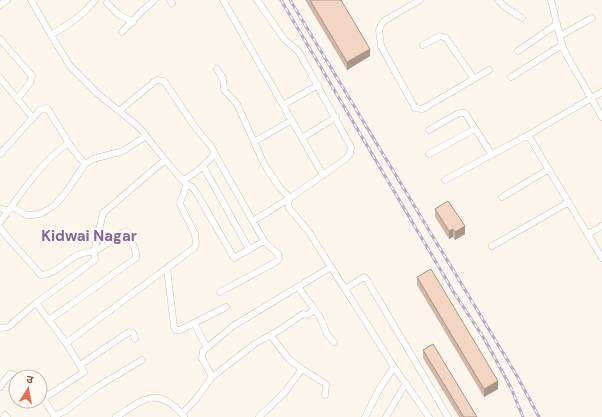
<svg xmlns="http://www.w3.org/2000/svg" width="602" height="417" font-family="'DM Sans','Noto Sans Devanagari',sans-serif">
  <rect width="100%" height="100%" fill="#fdf6ec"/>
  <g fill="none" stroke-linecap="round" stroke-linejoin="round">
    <g stroke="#d1beb0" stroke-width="7">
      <path id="minor" d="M170,0L172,3
        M223,0L323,175
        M257,0L284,39L299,52L351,147L350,154L347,158L290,198L288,202L289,208L309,232L331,267
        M420,0L384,21L381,25L379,30L381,46L415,108L422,109L426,107L489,70
        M498,0L505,7L522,18
        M551,0L562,45L567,56L602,117
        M107,3L118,14L133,22
        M0,5L7,0
        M122,32L142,11L155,0
        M51,35C68,25 82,16 95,0
        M560,36L592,18
        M0,39L32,76L30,83L17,99
        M423,45L440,36L446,38L474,79
        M518,51L557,24
        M217,69L223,78L224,90L237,104L264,164L279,187L290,198L253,221
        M511,77L562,45
        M0,78L33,118
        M283,105L318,85
        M119,111L154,82L157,80L164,81L195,127L211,146L215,154
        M429,130L459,113H465L492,155
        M528,135L602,258
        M302,138L336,117
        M254,142L292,120
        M0,154L40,110L47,108L64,135L71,147L85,164
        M429,154L475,129
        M203,166L249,249
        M184,180L200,169L215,154L264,241L234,258L196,192L192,187L186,184
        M445,180L528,135L602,92
        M502,197L549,169
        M12,207L27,215H31L40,214L52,207L56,204L66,192L85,164L93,159L123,151L146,136
        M0,208L9,211
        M0,222C23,192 37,166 68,143
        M0,228L9,239L41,275C62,274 70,250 94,252L103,213L165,160L139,127L98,94L70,66L51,35L31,0
        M588,234L602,226
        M492,246L569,202
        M167,268L174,327L176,330H180L226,307
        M298,287L320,317L327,334L334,342
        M345,289L394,367L429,417
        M220,292L276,262L279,259L278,254L264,241
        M36,303L95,260L94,252L124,232H128L136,252V258L49,320
        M194,323L207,348
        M0,328L8,327L36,303L66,343
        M270,335L289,359L302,369
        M80,365L129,332L133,333L135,339
        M212,377L202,358L203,351L233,326L331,267L345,289L364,277L367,280L448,417
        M0,387L10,374H12L18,377
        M40,393L55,417
        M44,398L84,372L66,343L194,248L196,245L195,234L180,204C181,197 186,191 186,184L165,160
        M182,414L196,399L212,377L256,343L281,329L303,314L308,315L314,309
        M54,416L65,411L97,387L142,360
        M4,417L5,415L7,417
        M116,417C144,399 157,385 184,416
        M259,417L285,392L302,369L326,384L325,395
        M365,417L380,388L394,367
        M386,417L406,383"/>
    </g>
    <use href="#minor" stroke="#fff" stroke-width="6"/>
    <g stroke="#b9a8c9" stroke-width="3">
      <path id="rail" d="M281,0L453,291L485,340L511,388L523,417
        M290,0L517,376L539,417"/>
    </g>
    <use href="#rail" stroke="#fffaf3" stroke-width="1.5" stroke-dasharray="4.5" stroke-linecap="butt"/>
  </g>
  <path fill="#d1b7a8" d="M305,0H341L370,56L347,70Z
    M435,209L465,234L455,240L453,237L449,239L435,217Z
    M417,277L498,389L484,397L417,285Z
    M423,350L477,417H459L423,358Z"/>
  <path fill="#aa9588" d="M370,49V56L347,70V62Z
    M465,226V234L455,240V232Z
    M453,229V237L449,239V231Z
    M498,381V389L484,397V389Z"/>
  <path fill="#f3d5c3" stroke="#aa9588" d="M310,0H341L370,49L347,62Z
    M448,201L465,226L455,232L453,229L449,231L435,209Z
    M431,269L498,381L484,389L417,277Z
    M433,344L477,417H464L423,350Z"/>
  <g text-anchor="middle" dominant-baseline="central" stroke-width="3.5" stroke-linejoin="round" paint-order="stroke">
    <g font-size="15" font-weight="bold" fill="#846695" stroke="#fffaf3">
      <text x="89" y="236">Kidwai Nagar</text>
    </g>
  </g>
  <g transform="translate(28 389) rotate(11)"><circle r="19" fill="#fffaf3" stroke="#cabbb1"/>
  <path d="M0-3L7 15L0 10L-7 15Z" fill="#e76f51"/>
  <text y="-6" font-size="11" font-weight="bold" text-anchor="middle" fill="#7a5c4d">उ</text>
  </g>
</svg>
